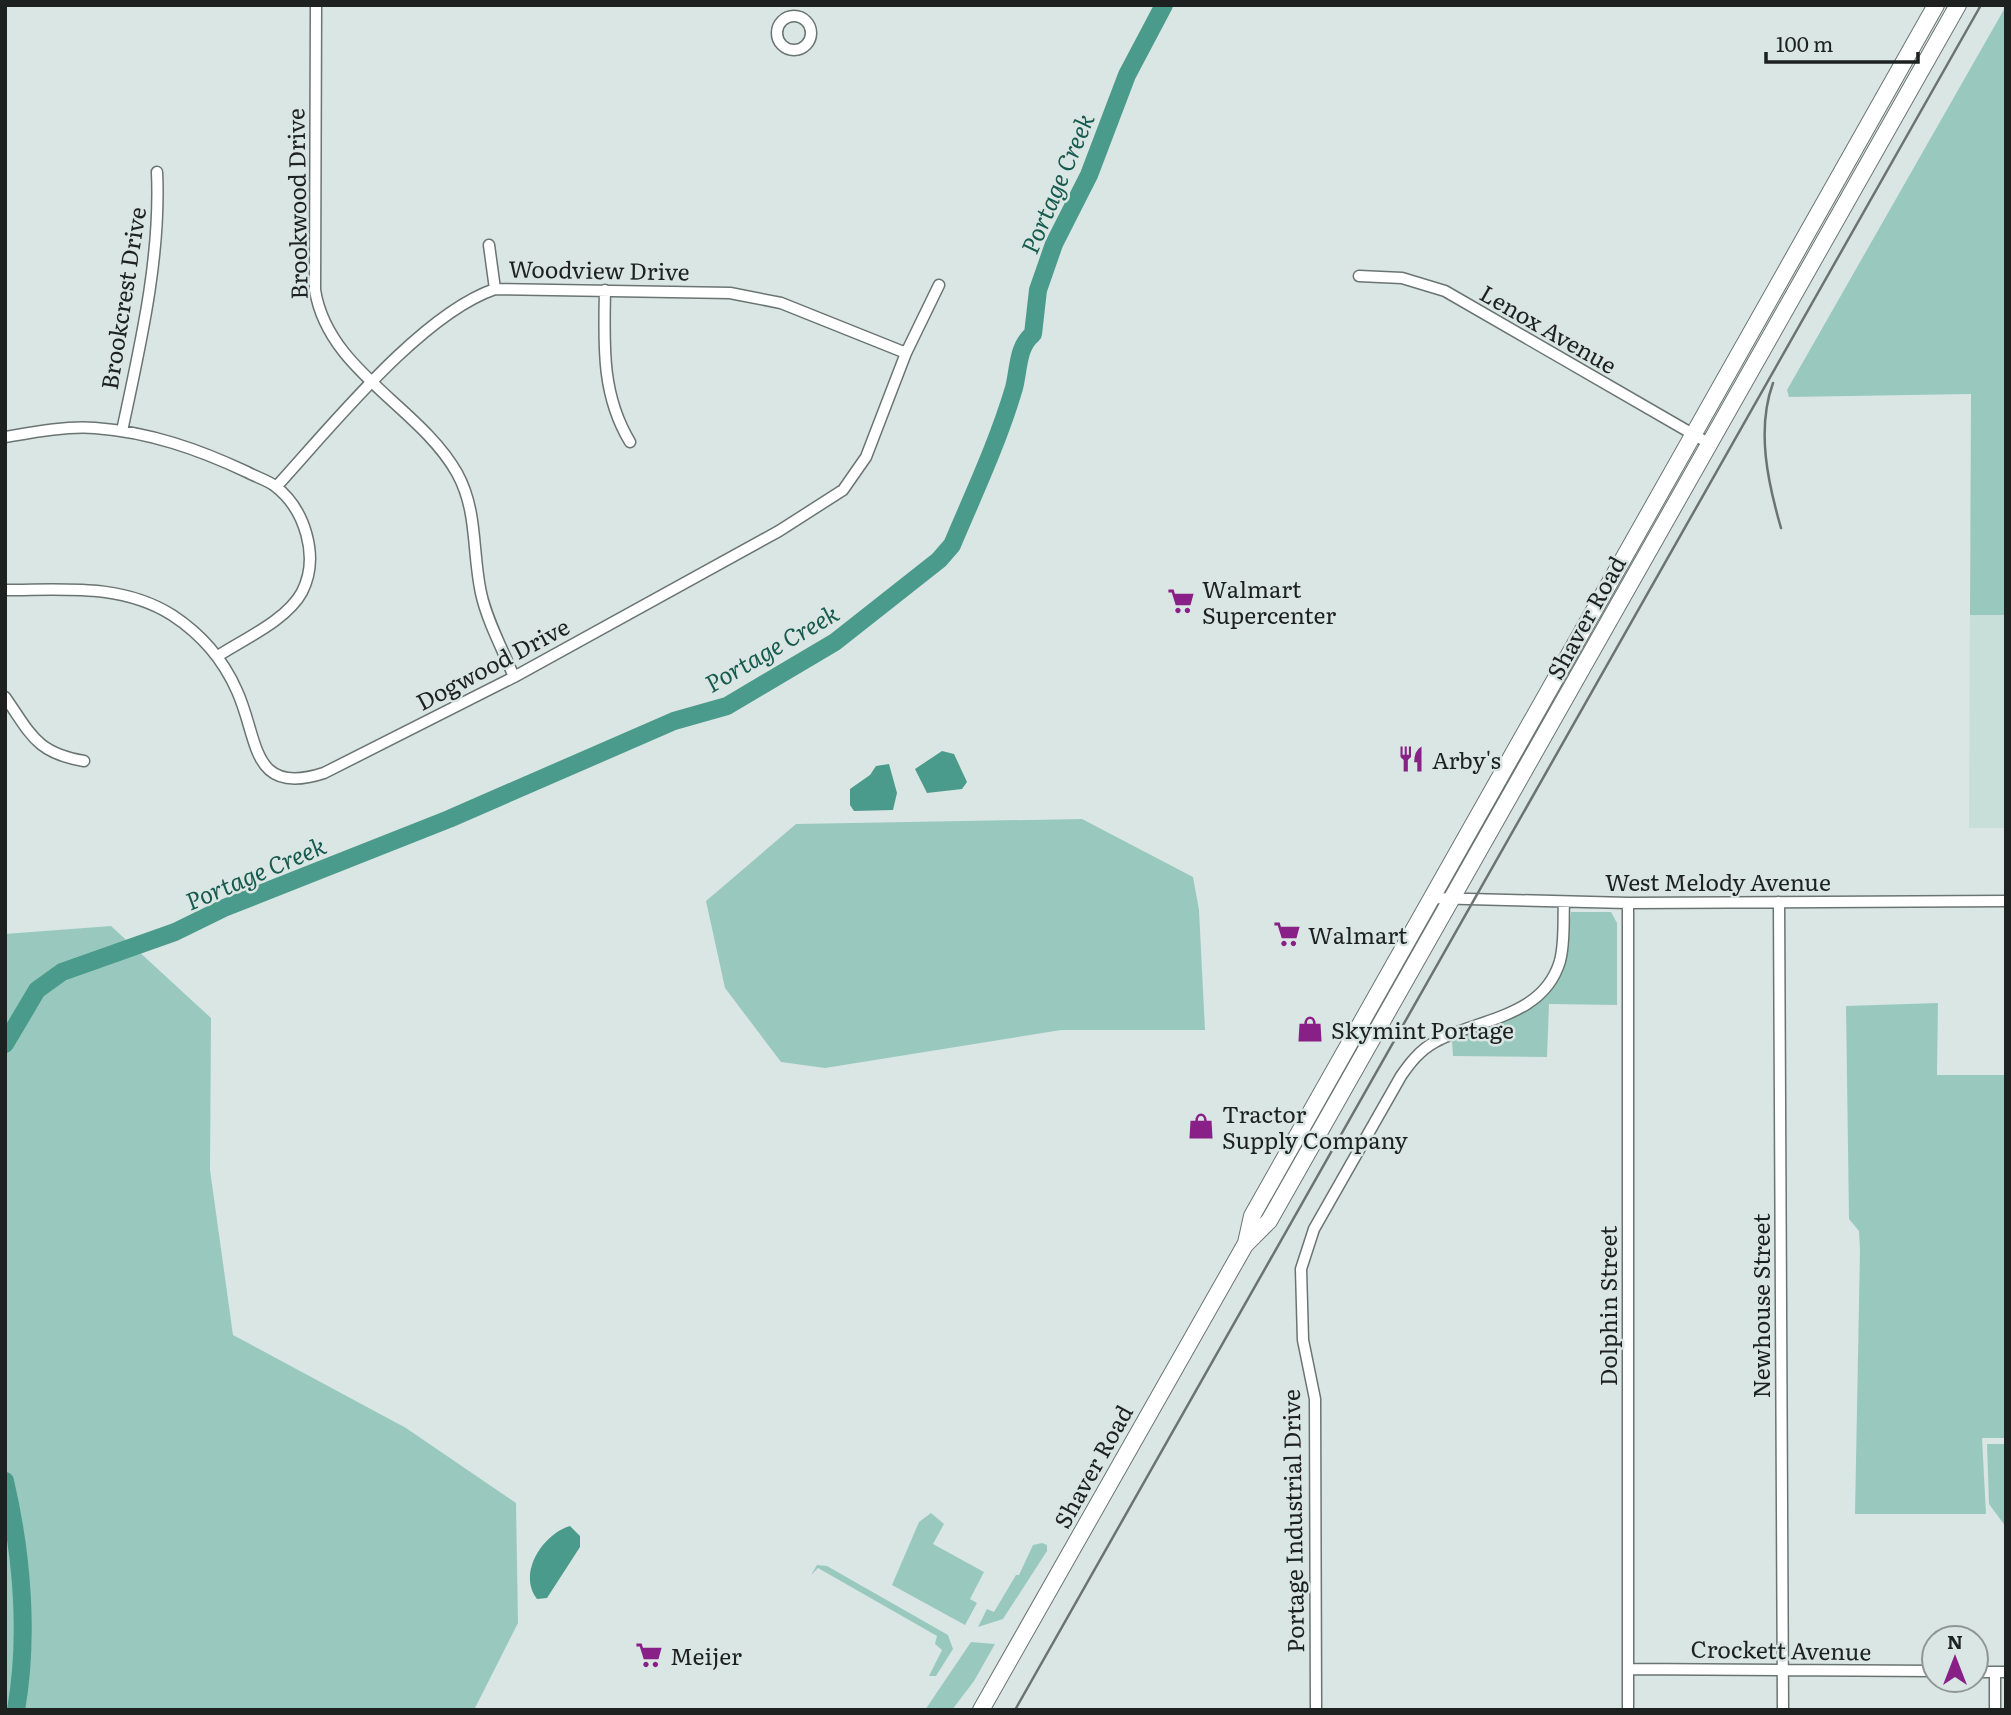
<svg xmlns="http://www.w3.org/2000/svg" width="2011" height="1715" font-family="Literata,serif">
  <rect width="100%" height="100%" fill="#dae6e3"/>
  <path fill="#c8ded8" d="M1970,615H2006V828H1969Z"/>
  <path fill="#99c9be" d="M2006,6V615H1970L1971,394L1789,397L1787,390Z
    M1082,819L1193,877L1199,910L1205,1030H1061L825,1068L781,1062L725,988L706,901L796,824Z
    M1571,912H1611L1617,923V1005L1549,1004L1547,1057L1453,1056L1452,1040C1503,1020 1552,1010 1567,950C1570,938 1569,924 1571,912Z
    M111,926L211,1018L210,1170L233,1335L406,1428L516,1503L518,1623L474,1710H5V934Z
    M1938,1003L1937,1075H2006V1438H1982L1986,1514H1855L1860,1250L1859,1231L1849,1219L1846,1006Z
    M1987,1444H2006V1527L1989,1504Z
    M931,1513L944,1524L933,1544L984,1572L970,1599L977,1603L965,1625L892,1585L919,1522Z
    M1042,1543L1047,1545V1551L1003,1619L978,1627L987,1609L994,1612L1016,1575H1019L1033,1545Z
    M817,1565L827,1566L948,1635L953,1649L936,1676H929L942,1650L935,1644L937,1636L818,1568L811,1575Z
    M971,1642L995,1644L974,1681L952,1710H925Z"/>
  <path fill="#4a9b8b" d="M942,751L954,754L967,782L962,789L927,793L915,769Z
    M889,764L897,793L893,810L854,811L850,805V789L870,775L876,766Z
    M570,1526L580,1536V1547L547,1598L537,1599C517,1573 543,1534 570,1526Z"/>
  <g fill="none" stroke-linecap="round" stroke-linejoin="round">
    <path stroke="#4a9b8b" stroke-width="18" d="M5,1044L37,990L62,972L175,932L224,908L449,819L674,721L727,706L835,642L939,560L952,545C974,493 998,442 1014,388C1019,369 1017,347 1033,334L1038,290L1054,244L1089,175L1127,75L1164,5
      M5,1481C22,1554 29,1636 16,1710"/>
    <g stroke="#6a7572" stroke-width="13">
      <path id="minor" d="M316,5L315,290C328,371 419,406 457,473C478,511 472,552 481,593C487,621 503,650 514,677
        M777 33a17 17 0 1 1 34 0a17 17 0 1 1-34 0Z
        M489,245L495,289
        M1359,276L1402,278L1445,291L1710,444
        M605,290C604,344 601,394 630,442
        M122,431C140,346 161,258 157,172
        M5,437C34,432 65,426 95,428C149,432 198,449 247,472C256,477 267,480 275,486C305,509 320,557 302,592C287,620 244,639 218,656
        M276,487C330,428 421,314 495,289L730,293L781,303L906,353
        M5,590C63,590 121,583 172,615C201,634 223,659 237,691C259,739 250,797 324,773L514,677L779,531L843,490L866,457L906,353L939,285
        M5,697C31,734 36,753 84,761
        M1430,898L1628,903L2006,901
        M1779,902L1783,1710
        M1628,1669L1934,1671
        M1976,1672H2006
        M1995,1672V1710
        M1316,1710L1315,1399L1303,1340L1301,1269L1314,1229L1401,1076C1410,1063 1420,1050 1435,1042C1479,1018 1543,1018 1560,961C1565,942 1563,921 1564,902
        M1628,1710V903"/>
    </g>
    <g stroke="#6a7572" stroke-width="18">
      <path id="secondary" d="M1246,1243L1252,1216L1936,5
        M981,1710L1245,1245L1269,1221L1958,5"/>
    </g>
    <use href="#minor" stroke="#fff" stroke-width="10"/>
    <use href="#secondary" stroke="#fff" stroke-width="16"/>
    <path stroke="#6c7472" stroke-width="2.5" d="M1773,383C1756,430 1768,483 1781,528
      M1015,1710L1981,5"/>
  </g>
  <defs>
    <g id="supermarket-bare" transform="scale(2.1)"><path d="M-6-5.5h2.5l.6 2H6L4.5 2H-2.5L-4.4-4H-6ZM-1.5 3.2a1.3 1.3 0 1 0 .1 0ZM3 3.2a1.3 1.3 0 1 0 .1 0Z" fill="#882087" stroke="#dae6e3" stroke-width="2.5" paint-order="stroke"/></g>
    <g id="restaurant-bare" transform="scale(2.1)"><path d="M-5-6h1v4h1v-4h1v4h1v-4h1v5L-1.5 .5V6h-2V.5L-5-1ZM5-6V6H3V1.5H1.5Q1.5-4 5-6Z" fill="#882087" stroke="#dae6e3" stroke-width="2.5" paint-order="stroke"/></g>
    <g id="shop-bare" transform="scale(2.1)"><path d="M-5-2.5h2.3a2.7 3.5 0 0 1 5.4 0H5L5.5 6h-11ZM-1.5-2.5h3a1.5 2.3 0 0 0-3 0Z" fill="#882087" stroke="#dae6e3" stroke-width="2.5" paint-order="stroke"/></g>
  </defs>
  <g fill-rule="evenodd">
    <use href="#supermarket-bare" x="1181" y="601"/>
    <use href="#restaurant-bare" x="1411" y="759"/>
    <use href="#supermarket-bare" x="1287" y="934"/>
    <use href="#shop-bare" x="1310" y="1029"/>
    <use href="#shop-bare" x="1201" y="1126"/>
    <use href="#supermarket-bare" x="649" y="1655"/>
  </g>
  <g text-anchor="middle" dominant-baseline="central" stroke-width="5" stroke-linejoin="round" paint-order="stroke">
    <g font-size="23" fill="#1d2120" stroke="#dae6e3">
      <text transform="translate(296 204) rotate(-91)">Brookwood Drive</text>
      <text transform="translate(599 269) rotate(1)">Woodview Drive</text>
      <text transform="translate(122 298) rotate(-81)">Brookcrest Drive</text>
      <text transform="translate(1549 328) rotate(30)">Lenox Avenue</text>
      <text transform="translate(1585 617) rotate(-61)">Shaver Road</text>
      <text transform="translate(492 663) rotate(-28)">Dogwood Drive</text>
      <text x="1718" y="881">West Melody Avenue</text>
      <text transform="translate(1607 1306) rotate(-90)">Dolphin Street</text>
      <text transform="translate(1760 1306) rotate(-90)">Newhouse Street</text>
      <text transform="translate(1092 1466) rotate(-61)">Shaver Road</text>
      <text transform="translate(1292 1521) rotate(-91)">Portage Industrial Drive</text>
      <text transform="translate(1781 1649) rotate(1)">Crockett Avenue</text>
    </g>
    <g font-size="23" fill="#1d2120" stroke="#dae6e3" text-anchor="start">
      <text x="1202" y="588">Walmart<tspan x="1202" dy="26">Supercenter</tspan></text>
      <text x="1432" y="759">Arby's</text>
      <text x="1308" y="934">Walmart</text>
      <text x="1331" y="1029">Skymint Portage</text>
      <text x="1222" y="1113">Tractor<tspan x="1222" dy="26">Supply Company</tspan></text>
      <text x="670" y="1655">Meijer</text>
    </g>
    <g font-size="24" font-style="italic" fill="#175a4e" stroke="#dae6e3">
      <text transform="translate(1056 183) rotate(-67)">Portage Creek</text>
      <text transform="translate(771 647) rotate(-30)">Portage Creek</text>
      <text transform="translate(255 872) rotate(-23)">Portage Creek</text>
    </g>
  </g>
  <rect width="2011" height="1715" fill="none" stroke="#1d2120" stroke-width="14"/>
  <g transform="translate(1955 1659)"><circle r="33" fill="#dae6e3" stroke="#8e9795" stroke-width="2"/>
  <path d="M0-5L12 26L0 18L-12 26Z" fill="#882087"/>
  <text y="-10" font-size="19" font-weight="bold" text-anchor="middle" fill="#1d2120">N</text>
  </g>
  <path d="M1766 52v10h152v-10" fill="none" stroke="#1d2120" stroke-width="3.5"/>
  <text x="1776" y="52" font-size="21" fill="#1d2120" stroke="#dae6e3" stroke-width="5" paint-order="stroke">100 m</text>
</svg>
